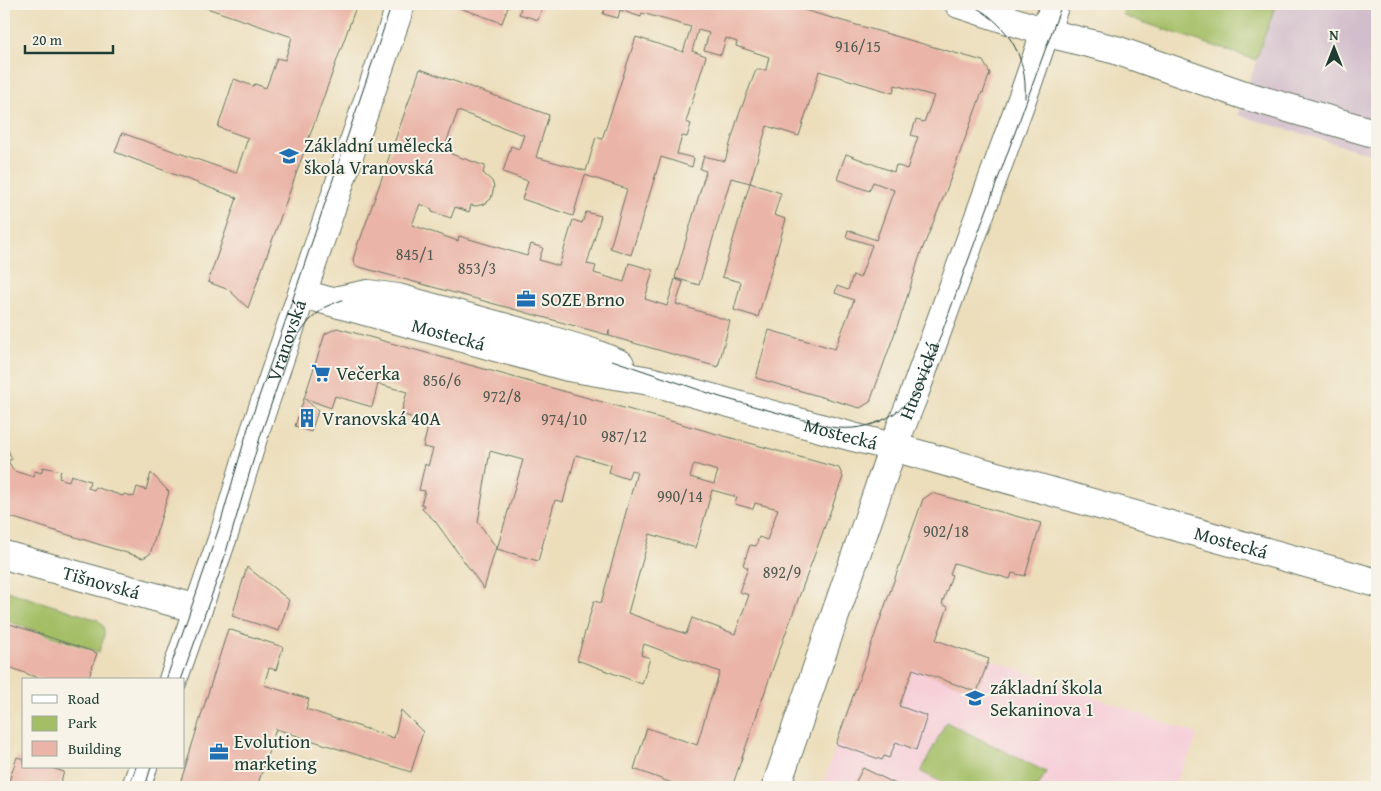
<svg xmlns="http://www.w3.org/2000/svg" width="1381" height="791" font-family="'Gentium Book Plus',serif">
  <rect width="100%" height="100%" fill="#f7f3e8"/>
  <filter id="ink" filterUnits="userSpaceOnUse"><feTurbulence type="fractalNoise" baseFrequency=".02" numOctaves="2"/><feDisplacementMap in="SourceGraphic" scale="10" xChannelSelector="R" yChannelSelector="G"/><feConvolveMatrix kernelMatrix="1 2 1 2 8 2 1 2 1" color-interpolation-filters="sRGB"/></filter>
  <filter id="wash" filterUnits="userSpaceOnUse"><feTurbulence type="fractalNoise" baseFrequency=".0096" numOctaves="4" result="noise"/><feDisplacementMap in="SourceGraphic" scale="20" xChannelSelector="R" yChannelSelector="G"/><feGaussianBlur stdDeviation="1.12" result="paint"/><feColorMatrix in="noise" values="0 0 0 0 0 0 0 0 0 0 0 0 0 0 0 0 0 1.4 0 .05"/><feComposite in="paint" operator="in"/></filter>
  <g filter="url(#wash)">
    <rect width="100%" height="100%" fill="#ecdebb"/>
    <path fill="#f6cfd9" d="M879,619L1197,734L1195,743L1173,787H822Z"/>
    <path fill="#d1bdcb" d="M1276,4H1377V156L1238,115Z"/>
    <path fill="#a3be65" stroke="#617e4c" d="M1123,4H1276L1256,60L1124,16Z
      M4,590L98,620C109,630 103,640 99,652L4,620Z
      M946,722L1046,772L1038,787H952L921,772Z"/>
    <g id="blocks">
      <path fill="#eab5a8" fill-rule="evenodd" d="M195,4H357L248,308L229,290L208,282L237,198L115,152L122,133L236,173L248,138L218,127L234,79L253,86L255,84L266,88L277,58L285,60L292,37Z
        M449,4H497L508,7L502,23Z
        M522,4H543L538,20L519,14Z
        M601,4H783L983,61L990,73L983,93L982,92L946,191L920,255L903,310L870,402L860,408L756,378L769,330L835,349L854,300L835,293L837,286L848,290L853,275L860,278L872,245L846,237L848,230L876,240L894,190L873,182L869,191L837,179L846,154L894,172L896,165L907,169L918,137L911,135L916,120L924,122L934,96L895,85L893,93L819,71L799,136L767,126L750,183L781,193L774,215L786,219L758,317L734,310L741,282L722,277L750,183L731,178L699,285L675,278L706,171L700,169L704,156L725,161L738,117L756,70H766L769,57L736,46L737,42L726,38L721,55L704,50L709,33L698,30L692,51L706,56L686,122L691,124L687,137L682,136L677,154L694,158L692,167L661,157L631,255L610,248L627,189L585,175L573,216L522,199L528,181L503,172L511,146L519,149L524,135L458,111L445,146L453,149L451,154L485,166L483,173L492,181L494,187L491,199L484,204L476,206L471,205L469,212L455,207L451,218L432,212V209L420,204L412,225L458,241L459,236L527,256L531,244L543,248L539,260L559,266L573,220L582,223L586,212L601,216L587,264L596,266L594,273L624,282L629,263L653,270L645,299L667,306L675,279L683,282L676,304L730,321L718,367L609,336V330L608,335L356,266L353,259L359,240H360L420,69L549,115L536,157L586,171L596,137L602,139L636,37L683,52L691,27L642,13L641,17L620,10L618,18L603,14L606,6Z
        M337,328L839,468L843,477L774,665L732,787H679L680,786L634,769L647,728L697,745L708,707L720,672L644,644L641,655L650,658L642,684L577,660L594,601L601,603L637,472L631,470L628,479L609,473L611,465L576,455L563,502L555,500L538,561L497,549L523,460L490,451L478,522L496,547L484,589L435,521L422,509L424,505L421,504L425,491L419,490L425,464L428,466L433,449L423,447L429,423L401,414L407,392L378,384L372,407L335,396L331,408L304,398L318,411L311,432L295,426L325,334ZM694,464L718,471L714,484L690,477ZM712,490L737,497L735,504L753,509L755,503L778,509L767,540L759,537L756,546L750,545L743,565L748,568L739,592L749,595L735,634L692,618L686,634L628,613L650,534L696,548Z
        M4,441L12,459L8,461L14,471L34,477L35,471L41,473L43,467L61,471L59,478L69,481L71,475L90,481L88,488L94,490L95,487L123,496L124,494L134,497L137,487L146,490L151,473L169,492L150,554L143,558L4,515Z
        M932,493L1041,523L1025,576L1012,573L1010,579L954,563L950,574L952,575L942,604L948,607L936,640L989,659L977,692L913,669L899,706L927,716L916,750L896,742L889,758L884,756L882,760L836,744L923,499Z
        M247,567L289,600L279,631L232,616Z
        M4,622L97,653L88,680H43L4,665Z
        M228,629L283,647L276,670L269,668L264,685L309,699L306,709L394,738L401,710L423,732L411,772L276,729L257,787H179Z
        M17,757L24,759V767H49L64,772L59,787H7Z
        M863,768L902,787H853Z"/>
    </g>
  </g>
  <g filter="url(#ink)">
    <use href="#blocks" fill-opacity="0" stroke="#677563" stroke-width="1"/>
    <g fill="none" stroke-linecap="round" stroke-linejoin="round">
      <g stroke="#677563" stroke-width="30">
        <g id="minor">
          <path d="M959,4L1052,34L1116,50L1244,95L1377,134"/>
          <path id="s1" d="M303,294L568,367L650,381L853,437L893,447L1377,583"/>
          <path d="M339,300L368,294L398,298L550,340L593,353L620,364"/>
          <path id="s2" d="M4,555L198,609"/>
          <path id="s3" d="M173,680L225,531L255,431L401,4"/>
          <path d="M136,787L143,767"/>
          <path id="s4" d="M776,787L893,447L913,397L1026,88L1055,4"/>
        </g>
      </g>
      <use href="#minor" stroke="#fff" stroke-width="28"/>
      <path stroke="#1f3d34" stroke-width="1" d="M969,4C1006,21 1028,56 1025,98
        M612,360L720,397L830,427C872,434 909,413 927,373L1062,4
        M166,680L219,528L248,428L283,328L392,4
        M181,680L220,572L262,431L289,352L296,338L310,320L325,307L342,300
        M129,787L136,767
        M145,787L151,767"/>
    </g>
  </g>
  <defs>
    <g id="school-bare" transform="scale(1.5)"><path d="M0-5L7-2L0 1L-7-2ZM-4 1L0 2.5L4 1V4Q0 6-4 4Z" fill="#1f6fb2" stroke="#f7f3e8" stroke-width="2.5" paint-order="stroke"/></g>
    <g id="office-bare" transform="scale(1.5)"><path d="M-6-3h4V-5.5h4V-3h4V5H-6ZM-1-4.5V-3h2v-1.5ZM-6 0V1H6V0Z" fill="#1f6fb2" stroke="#f7f3e8" stroke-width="2.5" paint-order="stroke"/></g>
    <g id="supermarket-bare" transform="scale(1.5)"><path d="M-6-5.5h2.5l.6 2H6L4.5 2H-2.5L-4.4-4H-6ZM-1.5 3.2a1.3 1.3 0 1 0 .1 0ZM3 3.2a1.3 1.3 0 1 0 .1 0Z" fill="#1f6fb2" stroke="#f7f3e8" stroke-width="2.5" paint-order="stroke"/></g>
    <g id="building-bare" transform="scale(1.5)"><path d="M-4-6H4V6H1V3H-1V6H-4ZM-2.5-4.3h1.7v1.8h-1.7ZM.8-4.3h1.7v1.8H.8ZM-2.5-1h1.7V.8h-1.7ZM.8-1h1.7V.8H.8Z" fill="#1f6fb2" stroke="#f7f3e8" stroke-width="2.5" paint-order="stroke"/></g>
  </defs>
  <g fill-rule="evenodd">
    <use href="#school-bare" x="289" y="156"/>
    <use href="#office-bare" x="526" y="299"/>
    <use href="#supermarket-bare" x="321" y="373"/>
    <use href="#building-bare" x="307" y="418"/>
    <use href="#school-bare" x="975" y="698"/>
    <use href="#office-bare" x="219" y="752"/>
  </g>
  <g text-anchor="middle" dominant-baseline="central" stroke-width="4" stroke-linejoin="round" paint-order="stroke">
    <g font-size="16" fill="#525b51">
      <text x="858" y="46">916/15</text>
      <text x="415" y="254">845/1</text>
      <text x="477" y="268">853/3</text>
      <text x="442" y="380">856/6</text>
      <text x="502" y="396">972/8</text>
      <text x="564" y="419">974/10</text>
      <text x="624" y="436">987/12</text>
      <text x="680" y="496">990/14</text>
      <text x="946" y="531">902/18</text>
      <text x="782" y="572">892/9</text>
    </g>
    <g font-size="19" fill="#1f3d34" stroke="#f7f3e8" text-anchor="start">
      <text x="304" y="145">Základní umělecká<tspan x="304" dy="22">škola Vranovská</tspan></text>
      <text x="541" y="299">SOZE Brno</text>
      <text x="336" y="373">Večerka</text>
      <text x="322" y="418">Vranovská 40A</text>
      <text x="990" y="687">základní škola<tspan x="990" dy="22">Sekaninova 1</tspan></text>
      <text x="234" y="741">Evolution<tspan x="234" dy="22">marketing</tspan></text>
    </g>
    <g font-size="19" fill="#1f3d34" stroke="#f7f3e8">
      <text stroke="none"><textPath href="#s1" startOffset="151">Mostecká</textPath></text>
      <text stroke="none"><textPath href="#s3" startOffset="358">Vranovská</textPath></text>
      <text stroke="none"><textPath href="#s4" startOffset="431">Husovická</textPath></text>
      <text stroke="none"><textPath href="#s1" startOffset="556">Mostecká</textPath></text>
      <text stroke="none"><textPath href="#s1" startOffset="961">Mostecká</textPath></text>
      <text stroke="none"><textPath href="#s2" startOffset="101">Tišnovská</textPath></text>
    </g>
  </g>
  <rect width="1381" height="791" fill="none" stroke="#f7f3e8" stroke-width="20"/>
  <rect x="22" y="678" width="162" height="90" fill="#f7f3e8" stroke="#a1aaa0"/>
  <rect x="32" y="695" width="25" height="8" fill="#ffffff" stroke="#a1aaa0"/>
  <text x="68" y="704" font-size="15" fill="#1f3d34">Road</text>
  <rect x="32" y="716" width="25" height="15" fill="#a3be65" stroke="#a1aaa0"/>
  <text x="68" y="728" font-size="15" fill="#1f3d34">Park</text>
  <rect x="32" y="741" width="25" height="15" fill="#eab5a8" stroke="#a1aaa0"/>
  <text x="68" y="754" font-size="15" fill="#1f3d34">Building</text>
  <g transform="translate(1334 48)" stroke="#f7f3e8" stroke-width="4" paint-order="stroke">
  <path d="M0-4L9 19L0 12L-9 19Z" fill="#1f3d34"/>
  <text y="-8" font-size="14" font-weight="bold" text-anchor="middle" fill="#1f3d34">N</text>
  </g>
  <path d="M25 45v8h88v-8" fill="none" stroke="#1f3d34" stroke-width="2.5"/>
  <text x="32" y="45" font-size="15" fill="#1f3d34" stroke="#f7f3e8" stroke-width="4" paint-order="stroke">20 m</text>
</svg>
